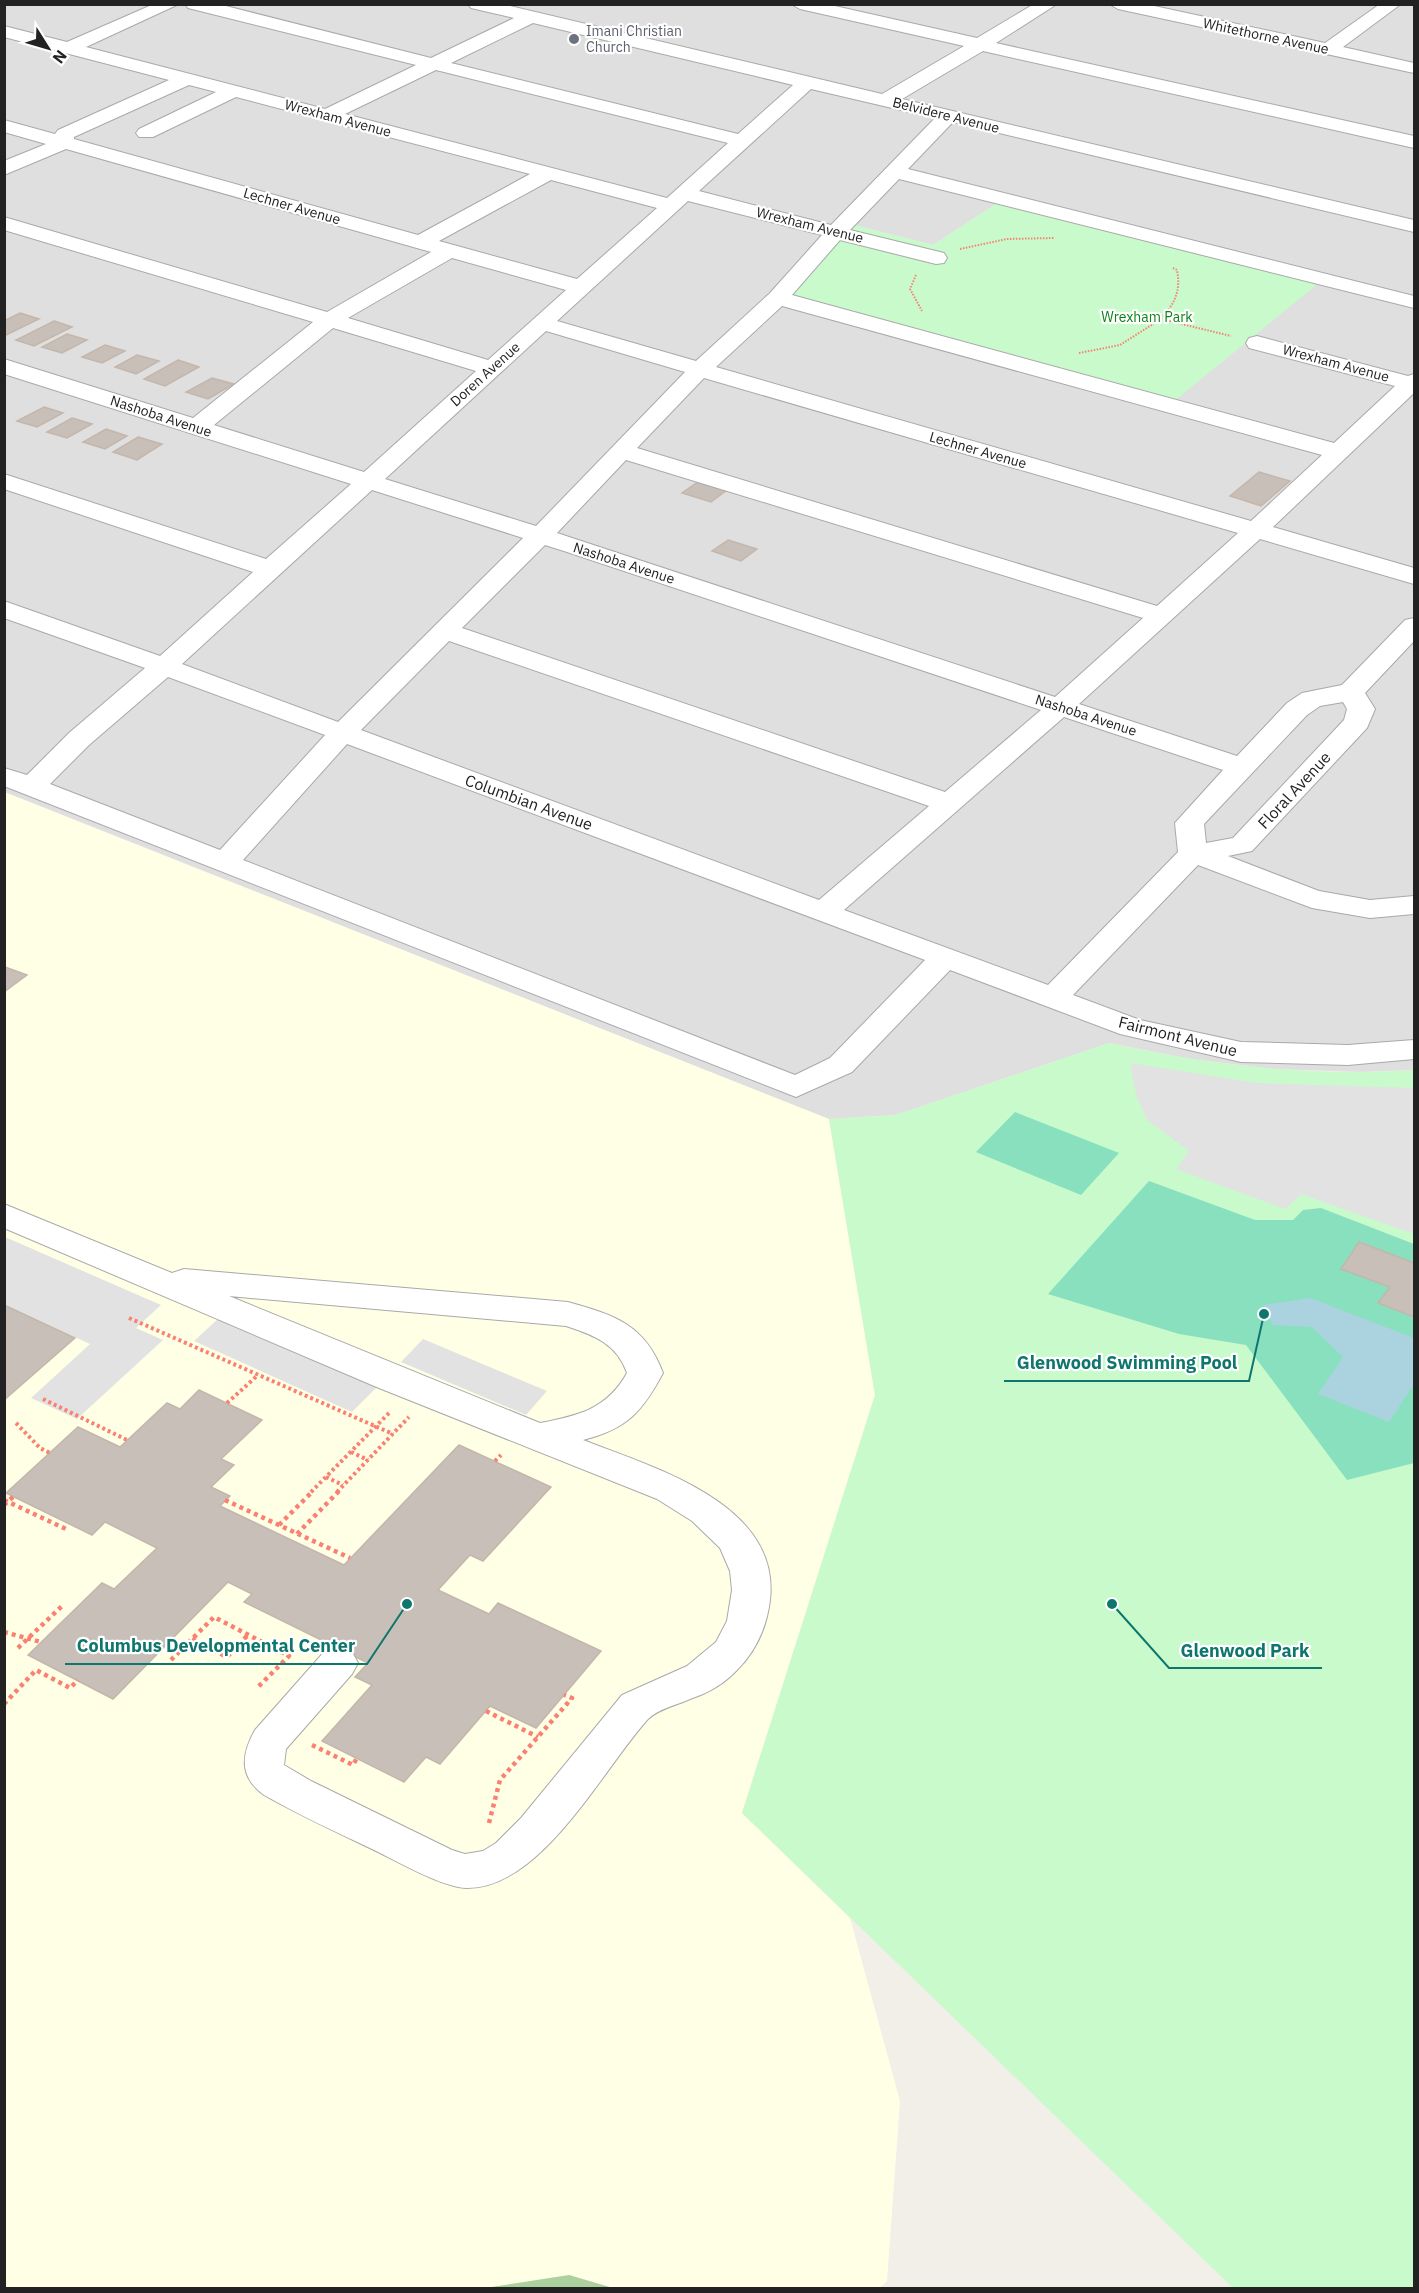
<svg xmlns="http://www.w3.org/2000/svg" width="1419" height="2293" font-family="'IBM Plex Sans',sans-serif">
  <rect width="100%" height="100%" fill="#f2efe9"/>
  <path fill="#e0dfdf" fill-rule="evenodd" d="M4,5H1414V1070L1361,1072L1275,1069L1190,1059L1109,1043L896,1115L829,1119L5,792ZM999,202L1173,402L854,225L933,245Z"/>
  <path fill="#ffffe5" d="M4,792L829,1119L875,1395L742,1813L850,1918L900,2101L887,2281L880,2288H613L569,2275L485,2288H5Z"/>
  <path fill="#add19e" d="M569,2275L613,2288H485Z"/>
  <path fill="#c8facc" d="M999,202L1320,282L1173,402L786,295L854,225L933,245Z
    M1109,1043C1209,1065 1312,1077 1414,1070V2288H1233L742,1813L875,1395L829,1119L896,1115Z"/>
  <path fill="#88e0be" d="M1015,1112L1119,1153L1081,1195L976,1152Z
    M1149,1181L1255,1220H1293L1303,1210L1321,1208L1414,1244V1463L1347,1480L1246,1345L1179,1334L1048,1294Z"/>
  <path fill="#e2e2e2" d="M1130,1063L1257,1083L1414,1088V1234L1301,1194L1285,1209L1176,1169L1189,1151L1147,1120L1136,1095Z
    M5,1237L161,1305L136,1328L163,1340L77,1419L31,1398L90,1344L5,1305Z
    M220,1317L377,1387L352,1412L194,1341Z
    M423,1339L547,1391L526,1415L401,1362Z"/>
  <path fill="#aad3df" d="M1310,1298L1414,1338V1384L1389,1422L1318,1394L1343,1357L1312,1327L1273,1325L1263,1305Z"/>
  <path fill="#c7bfb8" stroke="#c4b6ab" stroke-width="1.5" d="M20,313L39,319L4,336V321Z
    M54,321L72,327L34,346L16,340Z
    M67,334L87,340L62,353L42,347Z
    M105,345L125,351L102,363L82,357Z
    M137,355L159,361L136,374L115,367Z
    M178,360L199,367L165,386L144,379Z
    M212,378L234,384L208,399L186,392Z
    M44,407L63,413L37,427L17,421Z
    M72,418L92,424L67,438L47,432Z
    M106,429L127,436L105,449L83,442Z
    M138,437L162,444L137,460L113,452Z
    M1259,472L1290,481L1261,506L1230,496Z
    M699,481L727,490L711,502L682,493Z
    M728,540L757,549L741,561L712,551Z
    M5,967L27,975L4,992V967Z
    M1359,1242L1414,1263V1317L1378,1303L1390,1287L1341,1269Z
    M4,1305L75,1338L4,1400Z
    M199,1390L262,1420L221,1459L234,1465L211,1487L230,1496L220,1506L344,1565L459,1445L551,1487L483,1561L470,1555L438,1590L489,1614L498,1603L601,1651L536,1728L490,1706L440,1764L426,1757L404,1782L322,1741L372,1685L355,1677L368,1663L244,1602L252,1594L228,1582L113,1699L28,1655L102,1583L114,1589L157,1548L105,1522L92,1535L6,1493L78,1427L120,1447L167,1403L180,1409Z"/>
  <g fill="none" stroke-linecap="round" stroke-linejoin="round">
    <g stroke="#a9a9a9" stroke-width="2">
      <path id="minor" d="M154,4H179L86,47L325,109L416,65L188,8L185,4H218L431,58L514,18L471,8L468,4H502L882,94L964,46L800,9L791,4H826L977,38L1034,4H1057L996,43L1414,136V148L983,51L902,99L1414,220V232L953,122L908,169L1414,296V308L899,179L850,230L944,253L947,258L944,263L936,264L840,240L792,295L1334,443L1395,386L1249,348L1246,343L1249,338L1257,336L1408,376L1414,374V393L1273,527L1414,568V584L1260,539L1079,704L1237,756L1287,703L1302,693L1342,685L1405,620L1414,618V641L1365,693L1375,709L1367,728L1252,851L1228,856L1319,891L1370,900L1414,896V914L1370,918L1312,908L1198,865L1073,995L1140,1020L1241,1042L1348,1045L1414,1040V1059L1348,1065L1241,1062L1120,1034L950,970L852,1072L796,1097L4,786V768L27,775L69,733L145,668L4,618V601L160,656L253,572L4,489V474L266,559L351,484L4,374V359L193,418L313,322L4,230V217L327,312L431,252L66,149L4,175V161L46,144L4,132V120L55,134L58,130L169,80L4,37V26L67,42ZM533,23L793,85L738,134L451,63ZM436,70L728,143L667,198L345,114ZM189,85L216,92L139,129L136,133L139,137H153L236,97L530,174L418,235L74,139V137ZM811,89L935,118L831,225L699,191ZM551,180L657,208L577,279L439,241ZM688,201L822,235L770,293L696,361L557,321ZM452,258L566,290L488,360L348,318ZM782,306L1322,455L1251,521L716,367ZM333,328L476,371L364,472L214,425ZM546,331L685,372L536,526L385,479ZM704,378L1238,533L1157,606L637,448ZM626,460L1143,618L1055,697L557,533ZM372,490L523,538L338,722L182,664ZM545,545L567,552L1041,710L945,792L462,628ZM449,641L929,806L819,900L361,730ZM168,677L325,735L220,850L50,784L89,745ZM1343,702L1347,709L1344,720L1233,838L1206,843L1204,824L1307,715L1320,706ZM1064,717L1223,770L1175,823L1178,852L1048,985L844,910ZM347,744L925,960L830,1058L795,1075L243,860Z
        M1109,4H1145L1325,43L1380,4H1401L1343,47L1414,63V73L1118,9Z
        M4,1204L172,1273L184,1269L568,1302C614,1315 645,1324 663,1373C642,1412 627,1429 583,1440C652,1467 781,1503 770,1600C767,1626 756,1651 737,1670C724,1684 708,1693 690,1699C677,1705 658,1709 648,1719C602,1770 542,1888 467,1888C443,1888 395,1860 372,1849C336,1832 299,1815 264,1795C239,1777 241,1755 255,1730L324,1652L338,1648L352,1652L358,1663L352,1674L286,1749L284,1765L311,1781L452,1850L465,1854L483,1851L496,1843L521,1818L622,1695L687,1666L716,1642L727,1621L732,1590L730,1571L720,1548L692,1521L657,1499L379,1388L4,1228ZM229,1296L566,1326C594,1335 617,1344 627,1373C607,1409 578,1416 540,1423Z"/>
    </g>
    <path stroke="#fa8072" stroke-width="2" stroke-dasharray="1.5 1.5" stroke-linecap="butt" d="M960,249L1007,239L1054,238
      M916,275L910,289L922,311
      M1161,319C1175,303 1181,291 1177,270L1173,268
      M1079,353L1120,345L1161,319L1231,336"/>
    <path stroke="#fa8072" stroke-width="4" stroke-dasharray="3 3" stroke-linecap="butt" d="M129,1318L393,1434
      M43,1399L127,1440
      M227,1403L258,1375
      M16,1423L40,1448L50,1453
      M351,1452L368,1460
      M495,1461L501,1455
      M326,1477L343,1485
      M311,1492L390,1412
      M337,1492L409,1417"/>
    <path stroke="#fa8072" stroke-width="4.5" stroke-dasharray="4 4" stroke-linecap="butt" d="M4,1500L66,1529
      M225,1500L350,1558
      M4,1505L13,1497
      M279,1525L313,1491
      M297,1534L339,1491
      M4,1632L41,1642
      M192,1639L227,1657L248,1635
      M18,1648L64,1604
      M171,1660L214,1617L289,1656L258,1687
      M4,1704L36,1670L70,1688L78,1680
      M486,1711L538,1737
      M312,1745L353,1765L357,1758
      M489,1823L500,1780L572,1698L564,1695"/>
    <use href="#minor" fill="#fff" fill-rule="evenodd"/>
  </g>
  <circle fill="#6b7280" stroke="#fff" stroke-width="2" cx="574" cy="39" r="6"/>
  <g text-anchor="middle" dominant-baseline="central" stroke-width="4.5" stroke-linejoin="round" paint-order="stroke">
    <g font-size="14" fill="#5b616d" stroke="#fff" text-anchor="start">
      <text x="586" y="31">Imani Christian<tspan x="586" dy="16">Church</tspan></text>
    </g>
    <g font-size="14" fill="#222" stroke="#fff">
      <text transform="translate(1266 36) rotate(12)">Whitethorne Avenue</text>
      <text transform="translate(946 115) rotate(14)">Belvidere Avenue</text>
      <text transform="translate(338 118) rotate(15)">Wrexham Avenue</text>
      <text transform="translate(292 206) rotate(16)">Lechner Avenue</text>
      <text transform="translate(810 225) rotate(14)">Wrexham Avenue</text>
      <text transform="translate(1336 363) rotate(15)">Wrexham Avenue</text>
      <text transform="translate(485 374) rotate(-42)">Doren Avenue</text>
      <text transform="translate(161 416) rotate(18)">Nashoba Avenue</text>
      <text transform="translate(978 450) rotate(16)">Lechner Avenue</text>
      <text transform="translate(624 563) rotate(18)">Nashoba Avenue</text>
      <text transform="translate(1086 715) rotate(18)">Nashoba Avenue</text>
    </g>
    <g font-size="14" fill="#0c8416" stroke="#fff">
      <text x="1147" y="317">Wrexham Park</text>
    </g>
    <g font-size="16" fill="#222" stroke="#fff">
      <text transform="translate(1294 790) rotate(-47)">Floral Avenue</text>
      <text transform="translate(529 802) rotate(20)">Columbian Avenue</text>
      <text transform="translate(1178 1036) rotate(14)">Fairmont Avenue</text>
    </g>
  </g>
  <path fill="none" stroke="#0f766e" stroke-width="2" d="M1264 1314L1249 1381H1004M407 1604L367 1664H65M1112 1604L1169 1668H1322"/>
  <g fill="#0f766e" stroke="#fff" stroke-width="2">
    <circle cx="1264" cy="1314" r="6"/>
    <circle cx="407" cy="1604" r="6"/>
    <circle cx="1112" cy="1604" r="6"/>
  </g>
  <g font-size="18" text-anchor="middle" font-weight="bold" fill="#0f766e" stroke="#fff" stroke-width="4.5" stroke-linejoin="round" paint-order="stroke">
    <text x="1127" y="1369">Glenwood Swimming Pool</text>
    <text x="216" y="1652">Columbus Developmental Center</text>
    <text x="1245" y="1657">Glenwood Park</text>
  </g>
  <rect width="1419" height="2293" fill="none" stroke="#222222" stroke-width="12"/>
  <g transform="translate(48 48) rotate(127)" stroke="#ffffff" stroke-width="4.5" paint-order="stroke">
  <path d="M0-4.5L10 22L0 15L-10 22Z" fill="#222222"/>
  <text y="-9" font-size="16" font-weight="bold" text-anchor="middle" fill="#222222">N</text>
  </g>
</svg>
